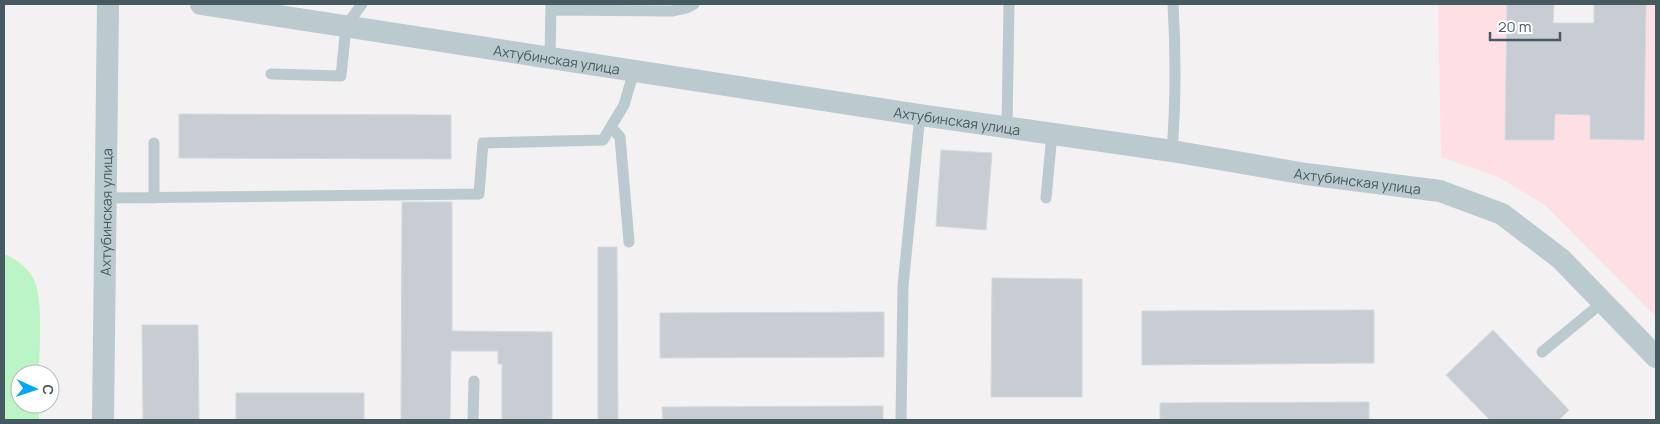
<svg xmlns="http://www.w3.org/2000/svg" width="1660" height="424" font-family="Manrope,sans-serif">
  <rect width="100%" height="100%" fill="#f3f1f1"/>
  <path fill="#fee0e4" d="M1438,4H1507L1505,139L1554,140L1555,114L1590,115V139L1644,140L1646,4H1656V317L1545,205L1498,177L1441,157Z"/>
  <path fill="#bbf4c5" d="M4,254C15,258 27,267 33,278C44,297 39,351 39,374H20V404H39V420H4Z"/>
  <path fill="#c7cdd2" stroke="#d4d9dd" d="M1507,4H1554L1553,23H1594V4H1646L1644,140L1590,139V115L1555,114L1554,140H1505Z
    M179,114L451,115V159L179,158Z
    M941,150L992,153L986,230L936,226Z
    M402,202H452V331L552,332V420H502V364H498V351H451L450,420H401Z
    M598,247H617L618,420H598Z
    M992,278L1082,279V397H991Z
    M1374,310V363L1142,365V311Z
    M884,312V357L660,358V313Z
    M142,325H198L199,420H143Z
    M1493,330L1569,410L1559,420H1490L1446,375Z
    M236,393H364V420H236Z
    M1369,402V420H1160V403Z
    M883,406V420H663L662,407Z"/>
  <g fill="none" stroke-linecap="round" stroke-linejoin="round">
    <path stroke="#bacacf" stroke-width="11" d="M551,10L672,11L686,8L694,4
      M550,58L551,4
      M271,74L341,76L346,26L362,4
      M611,127L620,137L629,242
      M1007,127L1009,4
      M1172,151C1176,100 1176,55 1173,4
      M106,198L479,194L483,143L603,140L624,105L634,71
      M154,198V143
      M1046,198L1052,134
      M1542,352L1603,302
      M473,420L474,381
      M901,420L903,286L920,115"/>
    <g stroke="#bacacf" stroke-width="22">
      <path id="s1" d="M201,4L920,115L1172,151L1306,174L1440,191L1502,214L1561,259L1656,357"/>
      <path id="s2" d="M103,420L108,4"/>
    </g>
  </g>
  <g text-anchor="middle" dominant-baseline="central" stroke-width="4" stroke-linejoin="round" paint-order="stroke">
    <g font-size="14" fill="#465a61" stroke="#fff">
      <text stroke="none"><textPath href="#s1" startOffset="360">Ахтубинская улица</textPath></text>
      <text stroke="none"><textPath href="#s1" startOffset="765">Ахтубинская улица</textPath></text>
      <text stroke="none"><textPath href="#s1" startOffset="1170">Ахтубинская улица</textPath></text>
      <text stroke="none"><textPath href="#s2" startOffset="208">Ахтубинская улица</textPath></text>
    </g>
  </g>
  <rect width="1660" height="424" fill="none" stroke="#465a61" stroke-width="10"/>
  <g transform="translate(35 389) rotate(93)"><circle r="24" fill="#ffffff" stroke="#b5bdc0"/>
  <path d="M0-4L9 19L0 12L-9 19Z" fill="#05a5f9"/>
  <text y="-8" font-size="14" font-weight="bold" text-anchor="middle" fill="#465a61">С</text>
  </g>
  <path d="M1490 32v8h70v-8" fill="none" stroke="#465a61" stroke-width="2.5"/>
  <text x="1498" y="32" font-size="15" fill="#465a61" stroke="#ffffff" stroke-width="4" paint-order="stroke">20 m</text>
</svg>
